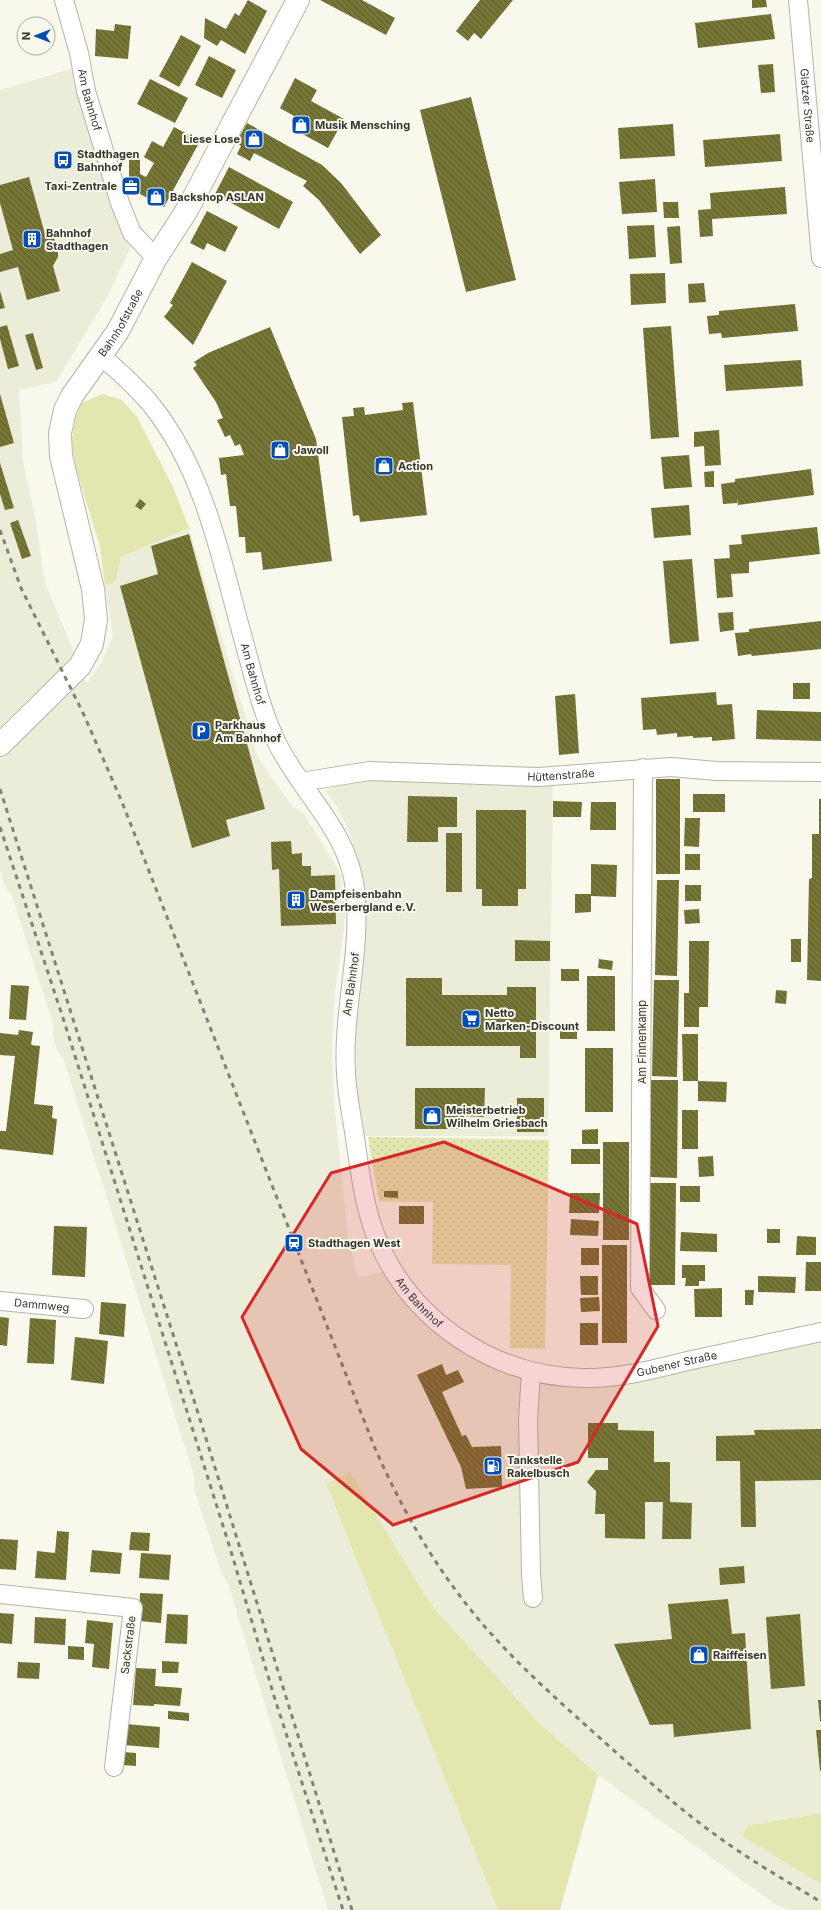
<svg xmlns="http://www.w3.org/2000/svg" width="821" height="1910" font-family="Inter,sans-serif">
  <defs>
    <pattern id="garden-dots" width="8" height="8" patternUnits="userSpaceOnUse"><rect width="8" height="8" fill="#e4e6b0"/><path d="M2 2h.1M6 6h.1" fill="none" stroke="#c4c698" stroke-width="1.8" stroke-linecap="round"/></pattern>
    <pattern id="building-back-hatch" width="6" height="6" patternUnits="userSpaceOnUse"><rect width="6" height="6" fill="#767637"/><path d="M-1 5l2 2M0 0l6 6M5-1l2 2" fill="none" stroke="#5c5c2d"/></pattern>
  </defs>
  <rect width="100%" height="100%" fill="#f8f8ec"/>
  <path fill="#ecedd9" d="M77,67L123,234L130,249L107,297L56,382L19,390L23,461L36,522L45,583L87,683L102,662L113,636L105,586L116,579L121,557L189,528L258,758L292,806L304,814L338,869L341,879L345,912L344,929L335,991L332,1042L334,1101L348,1237L358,1277L401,1268L428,1305L472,1339L525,1362L586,1373L821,1337V1813L747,1826L742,1836L821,1884V1910H788L775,1904L598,1775L538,1722L453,1631L424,1594L326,1484L498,1910H328L228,1584L221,1572L194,1488V1476L63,1058L56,1048L53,1034V1023L11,894L4,884L0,870V90Z
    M369,779L553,781L548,1136H361L354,1088L353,1018L366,916L363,887L357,855L346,824L337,807L325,790L351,782Z"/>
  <path fill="#e4e6b0" d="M103,394L122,400L137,417L173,487L189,528L121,557L116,580L105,586L100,547L75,465L72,443L75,419L81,403Z
    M350,1472L424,1594L439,1614L538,1722L598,1775L560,1910H498L326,1484Z
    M821,1813V1884L742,1836L747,1826Z"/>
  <path fill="url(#garden-dots)" d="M368,1137L549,1140L545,1349L510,1348L511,1265L432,1264L433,1202L379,1201Z"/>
  <path fill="url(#building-back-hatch)" d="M248,0L267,11L245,54L221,40L217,46L204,38L205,18L226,29L235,13L239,16Z
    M320,0H362L395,18L386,35Z
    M480,0H513L481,39L474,33L468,41L456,31Z
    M752,0H766L767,7L752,8Z
    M771,14L775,39L698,48L695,23Z
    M115,24L131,26L128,59L95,56L96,29L114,31Z
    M181,35L201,46L179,87L159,76Z
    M209,56L236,70L222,98L195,85Z
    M773,64L775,92L761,93L758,65Z
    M295,78L317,90L311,101L344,119L328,148L295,130L301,120L280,108Z
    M150,79L188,98L175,123L137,104Z
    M471,97L516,280L466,292L420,110Z
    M247,123L322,165L341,183L381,235L360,254L319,200L303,186L307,181L254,153L250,161L237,154L241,146L236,143Z
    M673,124L675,156L620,159L618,128Z
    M174,127L200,141L164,207L129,188V155H140V174L146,177L154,163L144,157L152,141L163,147Z
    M780,134L782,161L705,167L703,140Z
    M229,167L293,202L279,229L215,194Z
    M29,177L45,234L53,237L58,245V257L53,266L60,291L27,300L18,267L0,272V254L13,250L0,203V185Z
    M655,179L657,212L622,214L619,182Z
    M785,187L787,214L712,219L713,236L700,237L698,210L711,209L710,193Z
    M663,202H678L679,218H664Z
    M207,211L238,227L225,252L207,243L204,250L190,243Z
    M654,225L656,257L629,259L627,226Z
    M680,226L682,263L670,264L667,227Z
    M192,262L227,281L193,345L164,317L173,305L170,303Z
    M665,273L666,303L631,305L630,274Z
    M704,283L706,302L689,303L688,284Z
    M0,291L5,308L0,309Z
    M795,304L798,331L722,338L721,333L709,334L707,316L719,315V311Z
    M7,325L19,366L8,369L0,339V327Z
    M671,326L679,437L651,439L643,328Z
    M270,327L316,439L332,561L263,570L261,552L246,553L245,537H239L236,506H230L226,474L221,475L219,458L244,455L240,444L235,446L230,435L225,437L217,420L223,418L216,402L193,368L197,365L194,362L208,353Z
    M33,333L43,368L36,370L25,335Z
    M801,360L803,386L726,391L724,365Z
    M0,394L14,443L0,447Z
    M413,402L427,515L360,522L359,515L353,516L342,417L354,416L353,408L364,407L365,415L403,410L402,403Z
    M719,430L721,465L705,466L704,446L694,447V432Z
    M689,455L692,487L664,489L661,457Z
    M0,463L14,508L5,510L0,494Z
    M811,469L814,495L738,505L737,498V503L723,504L721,484L735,482V479Z
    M714,471V487H705L704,472Z
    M140,499L146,504L141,510L135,506Z
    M689,505L691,535L654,538L651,508Z
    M18,520L31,556L22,559L10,523Z
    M817,527L820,554L749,562V573L731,574L733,597L717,598L714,559L730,558L729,545L742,544L741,535Z
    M189,534L265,809L226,820L230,836L192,848L120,586L158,574L151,546Z
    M692,559L699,641L670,644L663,561Z
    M733,612L734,630L720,632L718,613Z
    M821,621V649L752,656L751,654L738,656L735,633L749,632V629Z
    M793,683H810V699H793Z
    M716,692L717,705L732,704L735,739L712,741V737L693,738V736L677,737V733L657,735L656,729L643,730L641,698Z
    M575,694L579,753L559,755L555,696Z
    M757,710L821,712V741L756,739Z
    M656,779H680V874H656Z
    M693,794H725V812H693Z
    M408,796L457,797V827H438V842H407Z
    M819,799H821V981L807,980L809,879L812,878V834H819Z
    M553,801L582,802L581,817H553Z
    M591,802H616V830H590Z
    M476,810H526V889H518V906H482V889H476Z
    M685,818H700L699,847L684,846Z
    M446,833H462V892H446Z
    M291,841L292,854L302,853V866H311V876L335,875L336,924L281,926L279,869L272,870L271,842Z
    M685,854H700V870H685Z
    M591,864L617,865L616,897L591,896V912L575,913V894H591Z
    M657,880H679L677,976L655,975Z
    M685,885H701V901H685Z
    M699,909L700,923L685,924L684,910Z
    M791,939H801V962H791Z
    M515,940L550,941V961H515Z
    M689,941H709L708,1007H699V1027H684V993H689Z
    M599,959L613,961L612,970L598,968Z
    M561,969H579V981H561Z
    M587,976H615V1031H587Z
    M406,978H442V995H507V987H536V1058H520V1046H406Z
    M654,980H679L677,1077L652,1076Z
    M11,985L29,986L26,1020L9,1019Z
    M776,990L787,991L786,1004L775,1003Z
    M560,1029H577V1039H560Z
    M19,1030L33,1032L31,1045L40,1046L34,1104L53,1106L52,1118L57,1119L53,1155L0,1149V1131H6L15,1056L0,1055V1033L18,1035Z
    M682,1034H698V1081H683Z
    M585,1048H613V1112H585Z
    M651,1080H678L677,1178L650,1177Z
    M698,1081L727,1082L726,1102L698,1101Z
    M415,1088H485L484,1117L464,1116V1129H415Z
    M517,1098H544V1132H517Z
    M682,1110H698V1149H682Z
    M598,1129V1144H582V1130Z
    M603,1142H629V1240H603Z
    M571,1149H600V1164H571Z
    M713,1156L714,1176L699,1177L698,1157Z
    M650,1183H676L675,1285H649Z
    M680,1186H700V1202H680Z
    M384,1191H398V1198L384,1197Z
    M570,1193H600L599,1213H569Z
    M399,1206H424V1224H399Z
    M571,1219L599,1221L598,1236L570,1235Z
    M54,1226L87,1227L85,1277L52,1275Z
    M767,1229H780V1243H767Z
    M681,1232L717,1234V1252L680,1251Z
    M797,1236L816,1237V1255H796Z
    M602,1245H627V1343H602Z
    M581,1248H599V1265H581Z
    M806,1262H821V1291H805Z
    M682,1265H705V1281H699V1286H685L686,1278H682Z
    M580,1276H598V1295H581Z
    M758,1276L796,1277L795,1293L758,1292Z
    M722,1288V1317H695L694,1289Z
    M745,1290H754L753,1305H745Z
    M599,1297L600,1311L581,1312L580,1298Z
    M101,1302L126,1304L124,1337L99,1334Z
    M0,1317L9,1318L7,1346L0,1345Z
    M30,1318L56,1320L54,1364L27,1363Z
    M580,1323H598V1345H580Z
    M75,1337L108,1341L104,1384L71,1380Z
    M442,1364L446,1375L458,1370L464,1382L442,1392L462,1436L466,1435L472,1447L501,1446L502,1487L466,1489L461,1467L417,1375Z
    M588,1423H618V1430L654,1431V1462H670V1502L692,1503L691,1539H662L663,1502H645V1539L605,1538V1514H595L596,1491L587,1482L596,1470H608V1458H588Z
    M821,1429V1480L755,1481L756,1527H741L740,1461H716V1436L755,1435L754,1430Z
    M57,1531L69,1532L66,1580L35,1578L37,1551L55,1553Z
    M131,1532L150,1533L149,1551L129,1550Z
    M0,1539L18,1540L16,1570L0,1569Z
    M92,1550L122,1553L120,1574L90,1572Z
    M141,1553L171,1555L169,1580L139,1578Z
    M744,1566L745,1583L720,1585L719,1568Z
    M140,1593L163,1594L161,1623L139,1621Z
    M728,1599L732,1634L745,1633L751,1729L674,1737L673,1724L650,1725L614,1644L672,1639L668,1604Z
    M0,1613L14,1614L12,1644L0,1643Z
    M167,1614L188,1615L187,1644L165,1643Z
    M800,1614L805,1686L771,1689L766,1617Z
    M35,1617L66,1619L65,1645L34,1643Z
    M87,1620L113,1623L109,1669L92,1667L94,1644L85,1643Z
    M68,1646L84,1647V1660L68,1659Z
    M162,1661L179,1662L178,1673H162Z
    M18,1662L40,1663L39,1679L17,1678Z
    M136,1668L156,1669L155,1686L182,1688L180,1706L154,1704V1706L133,1705Z
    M818,1700H821V1721H820Z
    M168,1711L189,1713V1721L168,1719Z
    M126,1724L160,1727L159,1748L124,1745Z
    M816,1730H821V1771H820Z
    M123,1752L136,1753V1766L122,1765Z"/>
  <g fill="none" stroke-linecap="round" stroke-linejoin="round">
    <g stroke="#b4b5a9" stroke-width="20">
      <g id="street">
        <path id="s1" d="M64,0L79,53L86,91L120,203L132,233L156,258"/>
        <path id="s2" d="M798,0L821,258"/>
        <path id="s3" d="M101,356C120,372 138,388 153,407C205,473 221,559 243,638C253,674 261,710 277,743C302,794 349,831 355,890C362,952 342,1011 346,1073C347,1095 352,1117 355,1138C360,1172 364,1207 377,1239C411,1321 494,1377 584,1378C620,1379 657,1368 692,1360C735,1351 778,1341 821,1332"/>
        <path d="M643,768L640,1288L656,1310"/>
        <path id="s4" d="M301,782L369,771L539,777L671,767L716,771L821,772"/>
        <path id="s5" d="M0,1301L84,1309"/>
        <path d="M531,1372L528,1419L531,1574L533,1598"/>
        <path d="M0,1594L133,1608L114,1767"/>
      </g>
    </g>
    <g stroke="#b4b5a9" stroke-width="24">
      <g id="secondary">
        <path id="s6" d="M0,745L80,666L92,644L96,619L93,589L61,456L60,433L65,410L72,396L118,331L156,258L187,210L298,0"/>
      </g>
    </g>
    <use href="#street" stroke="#fff" stroke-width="18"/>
    <use href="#secondary" stroke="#fff" stroke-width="22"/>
    <path stroke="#82827a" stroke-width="3" stroke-dasharray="5 5" stroke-linecap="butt" d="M0,530L21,588L84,715L122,802L374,1446C404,1515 444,1583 495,1638C525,1671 559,1701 592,1731C635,1769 677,1808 724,1841C755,1863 788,1882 821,1902
      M0,789L204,1432L352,1910
      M0,827L64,1021L230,1548L274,1696L343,1910"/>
  </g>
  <path fill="#d62828" fill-opacity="0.2" stroke="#d62828" stroke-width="3" stroke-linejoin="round" d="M444,1142L637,1224L658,1326L578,1462L393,1525L301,1449L242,1317L331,1173Z"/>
  <defs>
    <g id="shop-square" transform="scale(1)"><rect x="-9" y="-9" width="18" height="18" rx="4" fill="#004db7" stroke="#f8f8ec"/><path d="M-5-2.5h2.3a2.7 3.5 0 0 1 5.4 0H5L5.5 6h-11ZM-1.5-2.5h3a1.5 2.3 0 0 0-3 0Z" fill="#fff"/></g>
    <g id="bus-square" transform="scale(1)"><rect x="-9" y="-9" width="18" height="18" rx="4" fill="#004db7" stroke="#f8f8ec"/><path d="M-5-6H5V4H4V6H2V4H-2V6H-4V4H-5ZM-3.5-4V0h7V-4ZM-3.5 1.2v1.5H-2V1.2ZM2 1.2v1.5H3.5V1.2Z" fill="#fff"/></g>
    <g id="office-square" transform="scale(1)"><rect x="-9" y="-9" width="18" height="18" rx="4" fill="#004db7" stroke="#f8f8ec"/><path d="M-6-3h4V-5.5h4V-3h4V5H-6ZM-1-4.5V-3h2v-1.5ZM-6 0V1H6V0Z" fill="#fff"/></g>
    <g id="building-square" transform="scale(1)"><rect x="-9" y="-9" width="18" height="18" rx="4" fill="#004db7" stroke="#f8f8ec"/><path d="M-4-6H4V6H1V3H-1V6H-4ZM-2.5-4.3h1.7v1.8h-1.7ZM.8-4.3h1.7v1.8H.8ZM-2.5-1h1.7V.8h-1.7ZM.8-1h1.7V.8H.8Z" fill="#fff"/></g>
    <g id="parking-square" transform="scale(1)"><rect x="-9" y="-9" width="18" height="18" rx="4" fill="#004db7" stroke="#f8f8ec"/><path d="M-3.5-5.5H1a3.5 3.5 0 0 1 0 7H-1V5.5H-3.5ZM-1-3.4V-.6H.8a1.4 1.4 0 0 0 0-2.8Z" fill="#fff"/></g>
    <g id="supermarket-square" transform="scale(1)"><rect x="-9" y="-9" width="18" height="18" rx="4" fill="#004db7" stroke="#f8f8ec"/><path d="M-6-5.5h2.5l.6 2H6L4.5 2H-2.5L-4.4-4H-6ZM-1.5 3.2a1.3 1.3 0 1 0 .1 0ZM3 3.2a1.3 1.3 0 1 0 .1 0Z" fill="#fff"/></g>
    <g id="station-square" transform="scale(1)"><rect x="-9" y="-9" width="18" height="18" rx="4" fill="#004db7" stroke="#f8f8ec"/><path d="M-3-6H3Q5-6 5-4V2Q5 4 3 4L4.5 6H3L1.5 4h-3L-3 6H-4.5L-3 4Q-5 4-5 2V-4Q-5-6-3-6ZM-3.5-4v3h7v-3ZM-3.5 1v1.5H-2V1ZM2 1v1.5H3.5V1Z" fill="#fff"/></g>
    <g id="fuel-square" transform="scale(1)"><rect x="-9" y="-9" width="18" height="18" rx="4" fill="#004db7" stroke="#f8f8ec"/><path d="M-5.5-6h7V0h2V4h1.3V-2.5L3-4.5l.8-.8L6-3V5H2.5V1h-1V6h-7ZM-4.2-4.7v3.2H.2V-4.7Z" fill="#fff"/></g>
  </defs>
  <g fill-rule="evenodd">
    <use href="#shop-square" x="301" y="125"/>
    <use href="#shop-square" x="254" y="139"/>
    <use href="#bus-square" x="63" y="160"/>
    <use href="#office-square" x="131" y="186"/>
    <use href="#shop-square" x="156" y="197"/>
    <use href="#building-square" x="32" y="239"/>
    <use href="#shop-square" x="280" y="450"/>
    <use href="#shop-square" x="384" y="466"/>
    <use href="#parking-square" x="201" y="731"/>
    <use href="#building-square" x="296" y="900"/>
    <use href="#supermarket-square" x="471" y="1019"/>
    <use href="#shop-square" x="432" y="1116"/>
    <use href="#station-square" x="294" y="1243"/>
    <use href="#fuel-square" x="493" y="1466"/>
    <use href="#shop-square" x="699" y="1655"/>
  </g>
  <g text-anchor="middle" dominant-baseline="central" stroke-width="4" stroke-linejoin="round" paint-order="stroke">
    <g font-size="11" fill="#363631" stroke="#f8f8ec">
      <text stroke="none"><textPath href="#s1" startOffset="103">Am Bahnhof</textPath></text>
      <text stroke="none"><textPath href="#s2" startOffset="106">Glatzer Straße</textPath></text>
      <text stroke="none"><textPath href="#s6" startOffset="480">Bahnhofstraße</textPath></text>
      <text stroke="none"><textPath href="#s3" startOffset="360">Am Bahnhof</textPath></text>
      <text stroke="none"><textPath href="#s4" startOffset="261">Hüttenstraße</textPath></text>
      <text transform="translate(351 984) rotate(-82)">Am Bahnhof</text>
      <text transform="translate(642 1042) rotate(-90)">Am Finnenkamp</text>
      <text stroke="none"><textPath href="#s3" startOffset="1031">Am Bahnhof</textPath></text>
      <text stroke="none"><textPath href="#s5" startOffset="42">Dammweg</textPath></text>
      <text stroke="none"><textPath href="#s3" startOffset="1312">Gubener Straße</textPath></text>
      <text transform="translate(128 1645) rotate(-83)">Sackstraße</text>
    </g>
    <g font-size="11" font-weight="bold" fill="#363631" stroke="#f8f8ec" text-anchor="start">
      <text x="315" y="125">Musik Mensching</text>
      <text x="240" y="139" text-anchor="end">Liese Lose</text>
      <text x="77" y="154">Stadthagen<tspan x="77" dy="13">Bahnhof</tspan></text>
      <text x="117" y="186" text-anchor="end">Taxi-Zentrale</text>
      <text x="170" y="197">Backshop ASLAN</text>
      <text x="46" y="233">Bahnhof<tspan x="46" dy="13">Stadthagen</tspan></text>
      <text x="294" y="450">Jawoll</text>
      <text x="398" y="466">Action</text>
      <text x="215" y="725">Parkhaus<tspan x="215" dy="13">Am Bahnhof</tspan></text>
      <text x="310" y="894">Dampfeisenbahn<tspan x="310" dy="13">Weserbergland e.V.</tspan></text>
      <text x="485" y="1013">Netto<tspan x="485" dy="13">Marken-Discount</tspan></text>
      <text x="446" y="1110">Meisterbetrieb<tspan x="446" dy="13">Wilhelm Griesbach</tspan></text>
      <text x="308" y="1243">Stadthagen West</text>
      <text x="507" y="1460">Tankstelle<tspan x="507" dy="13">Rakelbusch</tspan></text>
      <text x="713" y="1655">Raiffeisen</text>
    </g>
  </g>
  <g transform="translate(36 36) rotate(270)"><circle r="19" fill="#f8f8ec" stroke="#aaaaa1"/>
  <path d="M0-3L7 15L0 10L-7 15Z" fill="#004db7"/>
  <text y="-6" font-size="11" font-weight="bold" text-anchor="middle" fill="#363631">N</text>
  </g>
</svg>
